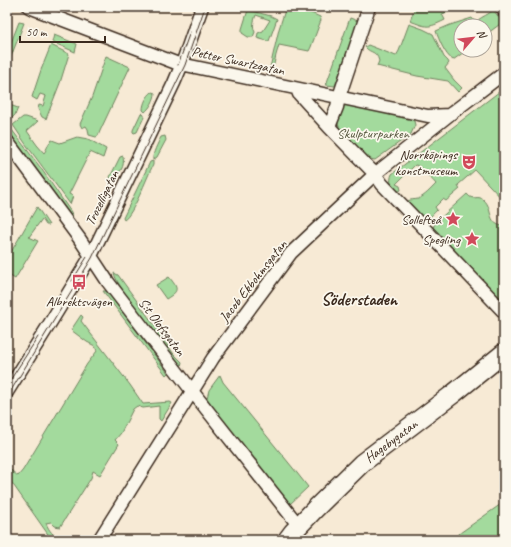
<svg xmlns="http://www.w3.org/2000/svg" width="511" height="547" font-family="Caveat,sans-serif">
  <rect width="100%" height="100%" fill="#f7ead5"/>
  <filter id="ink" filterUnits="userSpaceOnUse"><feTurbulence type="fractalNoise" baseFrequency=".025" numOctaves="2"/><feDisplacementMap in="SourceGraphic" scale="8" xChannelSelector="R" yChannelSelector="G"/><feConvolveMatrix kernelMatrix="1 2 1 2 8 2 1 2 1" color-interpolation-filters="sRGB"/></filter>
  <g filter="url(#ink)">
    <path fill="#a3da9d" stroke="#6f825e" d="M286,7C298,7 309,12 320,17L321,20L311,47L309,51L279,45L276,55L272,73L269,72L279,29Z
      M415,7H454V10L442,14L445,20C427,29 427,27 410,21Z
      M248,10L271,16L277,19L269,41H267L257,38L258,33L263,31L270,20L256,15C254,20 252,27 255,32L253,37H248L242,33V29Z
      M493,10L503,22L488,33L485,30V26H483L478,20C483,16 488,15 493,10Z
      M350,18L358,21L335,86L326,85Z
      M472,18L474,21H476L479,26H461V50H467L453,60C445,55 439,40 436,31L450,25Z
      M19,22L24,23L7,67V53Z
      M409,24L423,29L433,34L444,57L448,61L449,63L445,68L454,80L462,88L458,92L448,81L417,76L377,66L379,61C376,50 371,54 365,47L368,45L396,56L399,51Z
      M54,35L77,44L75,52L52,42Z
      M51,45L69,54L60,83L46,119L42,117L38,109L39,105L43,106L46,96L40,94L37,100L32,97L41,70Z
      M106,56L130,67L100,131L98,136L96,137L89,135L88,129L86,126L82,128L80,124L92,97Z
      M504,88V201L475,170L458,185L460,189L446,201L443,199L435,207L437,210C434,213 431,217 427,218C420,220 409,206 408,201C411,199 414,200 418,199C425,196 431,189 436,184C433,180 429,177 426,174C422,170 421,166 415,165L396,184L400,186L401,190L397,192C391,188 389,181 392,174Z
      M152,92L155,93C155,99 150,108 145,112L143,110C143,103 147,96 152,92Z
      M7,104L18,108L15,115L10,120L7,117Z
      M346,104L409,118L414,121L415,125L411,134L375,160L370,159L365,156L339,127L337,120L340,107Z
      M141,113L144,115V117L137,132L134,133L133,132V130Z
      M23,117H26L38,121L27,131L37,145L44,153C48,148 47,144 52,140L60,143L77,137L88,139L106,149L103,158L90,152L69,194L73,196L70,204L25,143L13,125Z
      M9,128L12,130L40,167L71,212L72,215L70,217L7,133Z
      M165,136L166,140L157,157L153,160C152,154 158,143 161,137Z
      M123,156C125,168 120,171 114,180L111,179L110,177L120,157Z
      M153,161V165C147,177 133,215 124,220L123,218L150,162Z
      M467,194C473,202 477,194 484,200C493,208 487,223 502,226L504,224V307L438,236L433,228L435,223Z
      M37,207L49,225H46L42,219L29,237L38,241L15,279L7,274V259Z
      M114,273L118,275L155,326L173,353L182,362L181,366L177,365C168,350 157,336 147,322C138,310 117,286 114,273Z
      M169,277C179,289 179,291 166,299L156,285Z
      M103,291H107L168,373L166,375Z
      M81,315L83,317L81,321L130,385L143,404L170,402L172,403L161,421L159,419V406L143,408L137,406L133,409L121,433L115,440L119,444L100,475L93,471L91,478L60,527L55,526L51,522L46,523C49,531 53,535 61,540H52L7,476V467L18,476L23,470L87,364L97,351L95,346L87,342L71,330Z
      M220,375L223,382L297,473L308,487L289,505L211,405L207,398L209,390Z
      M504,502V540H450Z"/>
    <g fill="none" stroke-linecap="round" stroke-linejoin="round">
      <g stroke="#3b2a1e" stroke-width="15">
        <path id="street" d="M29,7L176,63L428,116L449,115
          M502,7L504,11
          M297,89L299,94L329,127L375,174L382,184L504,312
          M329,127L337,107L339,97L369,7
          M7,141L79,238L108,282L192,391L299,526
          M7,392L47,328L91,256L174,83L182,64L202,7
          M99,540L213,358L291,253L375,174L449,115L504,73"/>
      </g>
      <g stroke="#3b2a1e" stroke-width="21">
        <path id="secondary" d="M287,540L293,532L315,509L362,463L453,394L504,353"/>
      </g>
      <use href="#street" stroke="#fbf7ec" stroke-width="12"/>
      <use href="#secondary" stroke="#fbf7ec" stroke-width="18"/>
      <path stroke="#3b2a1e" stroke-width="1" d="M178,65L190,32
        M72,281L87,257
        M7,385L38,337
        M7,397L92,258L172,92L185,65L205,7"/>
    </g>
  </g>
  <defs>
    <g id="theatre-bare" transform="scale(1.2)"><path d="M-5-5.5Q0-4 5-5.5V0Q5 5 0 6Q-5 5-5 0ZM-3.3-2.5H-1v1.5H-3.3ZM1-2.5H3.3v1.5H1ZM-2.8 1Q0 5.5 2.8 1Z" fill="#d1495b" stroke="#fbf7ec" stroke-width="2.5" paint-order="stroke"/></g>
    <g id="sight-bare" transform="scale(1.2)"><path d="M0-6L1.8-2.2L6-1.7L2.9 1.2L3.7 5.4L0 3.3L-3.7 5.4L-2.9 1.2L-6-1.7L-1.8-2.2Z" fill="#d1495b" stroke="#fbf7ec" stroke-width="2.5" paint-order="stroke"/></g>
    <g id="bus-bare" transform="scale(1.2)"><path d="M-5-6H5V4H4V6H2V4H-2V6H-4V4H-5ZM-3.5-4V0h7V-4ZM-3.5 1.2v1.5H-2V1.2ZM2 1.2v1.5H3.5V1.2Z" fill="#d1495b" stroke="#fbf7ec" stroke-width="2.5" paint-order="stroke"/></g>
  </defs>
  <g fill-rule="evenodd">
    <use href="#theatre-bare" x="469" y="162"/>
    <use href="#sight-bare" x="453" y="219"/>
    <use href="#sight-bare" x="472" y="239"/>
    <use href="#bus-bare" x="79" y="282"/>
  </g>
  <g text-anchor="middle" dominant-baseline="central" stroke-width="3.5" stroke-linejoin="round" paint-order="stroke">
    <g font-size="14" fill="#3b2a1e" stroke="#fbf7ec">
      <text transform="translate(238 61) rotate(12)">Petter Swartzgatan</text>
      <text transform="translate(102 198) rotate(-64)">Trozelligatan</text>
      <text transform="translate(253 281) rotate(-52)">Jacob Ekbohmsgatan</text>
      <text transform="translate(162 327) rotate(53)">S:t Olofsgatan</text>
      <text transform="translate(391 441) rotate(-37)">Hagebygatan</text>
    </g>
    <g font-size="14" fill="#55563e" stroke="#fbf7ec">
      <text x="373" y="133">Skulpturparken</text>
    </g>
    <g font-size="14" fill="#3b2a1e" stroke="#fbf7ec" text-anchor="end">
      <text x="457" y="154">Norrköpings<tspan x="457" dy="16">konstmuseum</tspan></text>
      <text x="441" y="219">Sollefteå</text>
      <text x="460" y="239">Spegling</text>
      <text x="79" y="301" text-anchor="middle">Albrektsvägen</text>
    </g>
    <g font-size="18" font-weight="bold" fill="#3b2a1e" stroke="#fbf7ec">
      <text x="359" y="299">Söderstaden</text>
    </g>
  </g>
  <rect width="511" height="547" fill="none" stroke="#fbf7ec" stroke-width="24"/>
  <rect x="12" y="12" width="487" height="523" fill="none" stroke="#3b2a1e" stroke-width="1.5" filter="url(#ink)"/>
  <g transform="translate(473 38) rotate(62)"><circle r="19" fill="#fbf7ec" stroke="#aea59a"/>
  <path d="M0-3L7 15L0 10L-7 15Z" fill="#d1495b"/>
  <text y="-6" font-size="11" font-weight="bold" text-anchor="middle" fill="#3b2a1e">N</text>
  </g>
  <path d="M20 36v6h85v-6" fill="none" stroke="#3b2a1e" stroke-width="2"/>
  <text x="26" y="36" font-size="12" fill="#3b2a1e" stroke="#fbf7ec" stroke-width="3" paint-order="stroke">50 m</text>
</svg>
